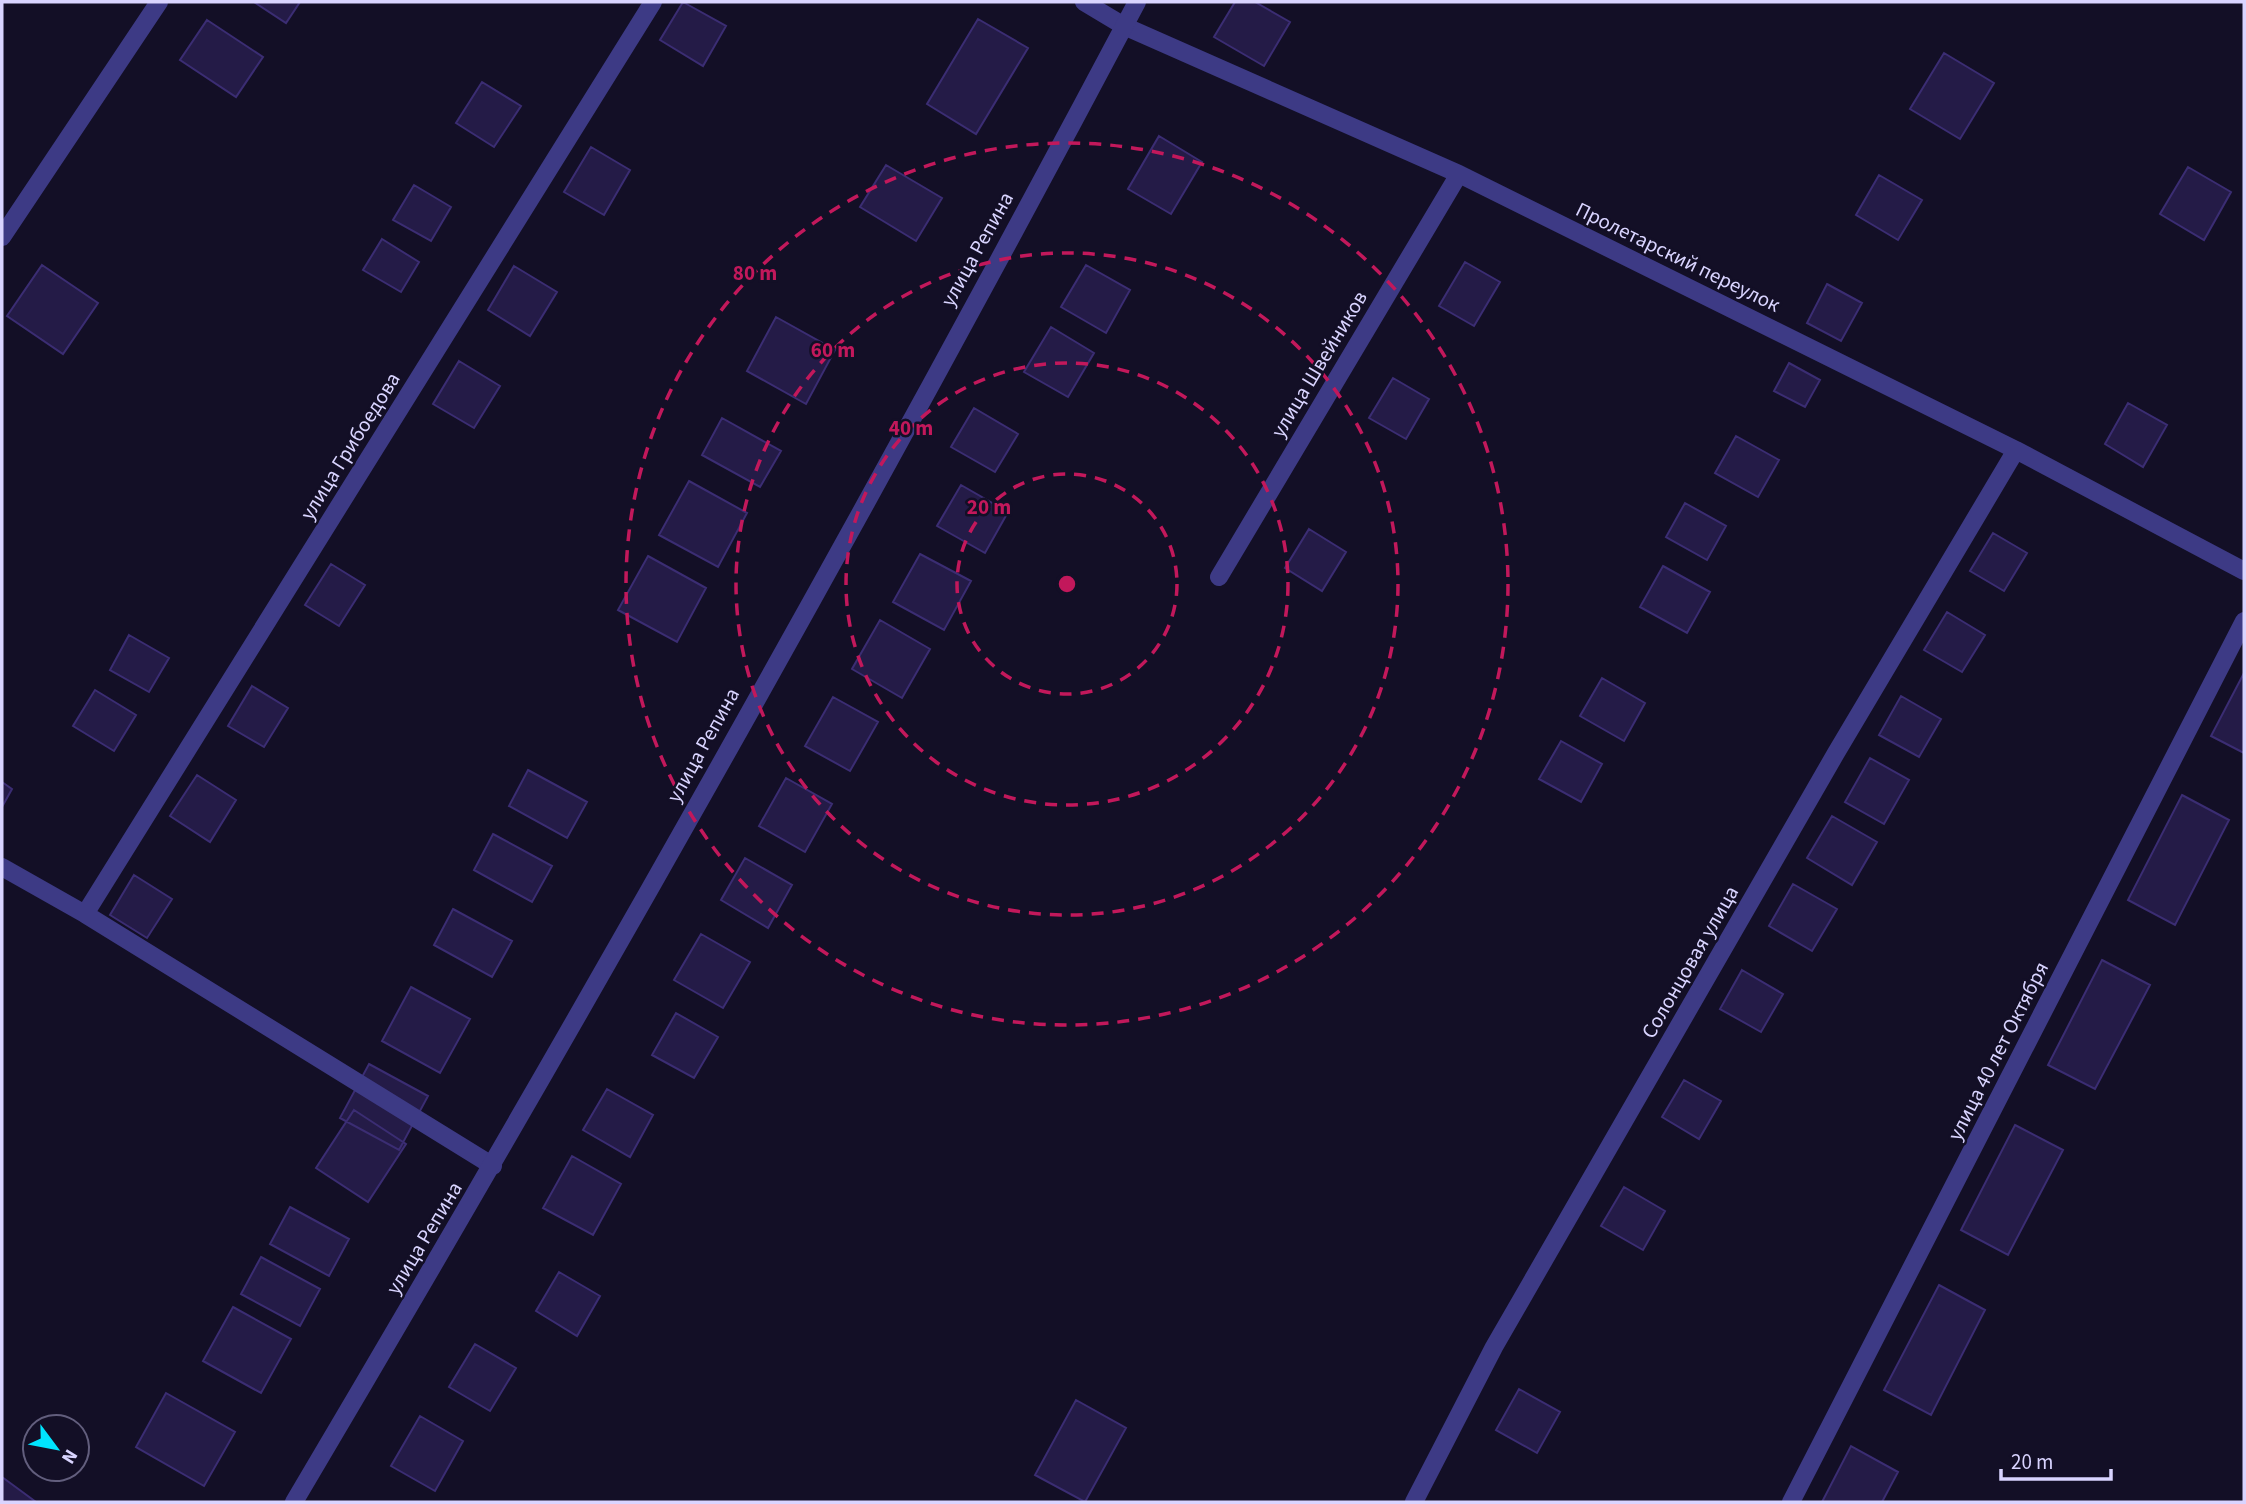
<svg xmlns="http://www.w3.org/2000/svg" width="2246" height="1504" font-family="'Source Sans 3',sans-serif">
  <rect width="100%" height="100%" fill="#130f26"/>
  <path fill="#241b47" stroke="#3b2d73" stroke-width="2" d="M254,2H300L286,23Z
    M683,2L726,26L703,66L660,40Z
    M1235,2H1255L1290,22L1264,66L1214,37Z
    M978,19L1028,48L976,134L927,104Z
    M207,20L263,57L236,97L180,60Z
    M1944,53L1994,83L1960,139L1910,109Z
    M482,82L521,106L494,147L456,123Z
    M1159,136L1202,162L1171,214L1128,189Z
    M591,147L630,170L604,215L564,192Z
    M886,165L942,198L916,241L860,207Z
    M2188,167L2231,192L2204,240L2160,214Z
    M1879,175L1922,200L1898,240L1856,215Z
    M414,185L451,207L431,241L393,220Z
    M382,239L419,262L401,292L363,270Z
    M1465,262L1500,282L1474,326L1439,306Z
    M42,265L98,303L63,354L7,316Z
    M1086,265L1130,290L1106,333L1061,307Z
    M514,266L557,292L530,336L488,310Z
    M1827,284L1862,303L1841,341L1807,323Z
    M776,317L835,350L806,404L747,371Z
    M1051,327L1094,353L1068,397L1024,372Z
    M459,361L500,386L474,428L433,404Z
    M1789,363L1820,380L1805,407L1774,391Z
    M1393,378L1429,399L1406,439L1369,418Z
    M2128,403L2167,425L2143,467L2105,444Z
    M974,408L1018,434L995,472L951,447Z
    M722,418L781,451L760,487L702,455Z
    M1736,436L1779,460L1758,497L1715,473Z
    M689,481L747,513L718,567L659,535Z
    M961,485L1008,512L985,553L937,526Z
    M1685,503L1726,526L1707,560L1666,537Z
    M1309,529L1346,552L1322,591L1285,568Z
    M1993,533L2027,553L2004,591L1970,571Z
    M920,554L971,581L944,630L893,602Z
    M648,556L706,588L677,642L618,610Z
    M331,564L365,585L339,626L305,605Z
    M1663,566L1710,592L1687,633L1640,607Z
    M1947,612L1985,635L1962,672L1924,650Z
    M880,620L930,649L902,698L852,669Z
    M129,635L169,658L149,692L110,670Z
    M2244,673V753L2211,736Z
    M1602,678L1645,703L1624,741L1580,716Z
    M252,686L288,708L264,747L228,726Z
    M95,690L136,715L114,751L73,726Z
    M1901,696L1941,719L1919,757L1879,735Z
    M833,697L878,722L850,771L805,746Z
    M1561,741L1602,764L1581,802L1539,779Z
    M1870,758L1909,780L1884,824L1845,802Z
    M528,770L587,802L567,838L509,806Z
    M197,775L236,800L210,842L170,816Z
    M786,778L832,804L805,852L759,826Z
    M2,782L12,789L2,807Z
    M2182,795L2229,820L2175,925L2128,900Z
    M1832,816L1877,842L1852,885L1807,858Z
    M493,834L552,866L532,902L474,870Z
    M745,858L792,885L768,928L721,900Z
    M134,875L172,899L147,938L110,915Z
    M1793,884L1837,909L1812,951L1769,926Z
    M453,909L512,941L492,977L434,945Z
    M701,934L750,962L723,1008L674,980Z
    M2102,960L2150,985L2095,1089L2048,1065Z
    M1742,970L1783,994L1761,1032L1720,1009Z
    M411,987L470,1019L440,1073L382,1041Z
    M676,1013L718,1037L694,1078L652,1055Z
    M369,1064L428,1096L399,1150L340,1118Z
    M1684,1080L1721,1101L1699,1139L1662,1117Z
    M607,1089L653,1115L630,1157L583,1130Z
    M354,1110L406,1144L368,1202L316,1168Z
    M2015,1125L2063,1150L2008,1255L1961,1230Z
    M572,1156L621,1184L593,1235L543,1208Z
    M1624,1187L1665,1211L1643,1250L1601,1226Z
    M290,1207L349,1239L329,1276L270,1244Z
    M261,1257L320,1289L300,1326L241,1294Z
    M559,1272L600,1296L577,1336L536,1311Z
    M1939,1285L1985,1310L1931,1415L1884,1390Z
    M233,1307L291,1339L261,1393L203,1361Z
    M475,1344L516,1368L490,1411L449,1387Z
    M1519,1389L1560,1412L1537,1453L1496,1430Z
    M166,1393L235,1432L204,1486L136,1447Z
    M1076,1400L1126,1428L1085,1502L1035,1475Z
    M420,1416L463,1441L435,1491L391,1466Z
    M1851,1446L1898,1472L1882,1502H1822Z
    M2,1477L36,1502H2Z"/>
  <g fill="none" stroke-linecap="round" stroke-linejoin="round">
    <path stroke="#3d3a85" stroke-width="18" d="M1084,2L1124,26L1459,174L2016,450L2244,571
      M2,237L159,2
      M1219,577L1459,174
      M2,867L85,914L493,1166
      M85,914L653,2
      M1414,1502L1494,1347L1836,753L2016,450
      M1791,1502L2244,621"/>
    <path stroke="#3d3a85" stroke-width="18" d="M294,1502C586,1009 869,508 1137,2"/>
  </g>
  <g fill="none" stroke="#c2185b" stroke-width="3.5" stroke-dasharray="12 9">
    <circle cx="1067" cy="584" r="110"/>
    <circle cx="1067" cy="584" r="221"/>
    <circle cx="1067" cy="584" r="331"/>
    <circle cx="1067" cy="584" r="441"/>
  </g>
  <g text-anchor="middle" dominant-baseline="central" stroke-width="5" stroke-linejoin="round" paint-order="stroke">
    <g font-size="21" fill="#d9d4ff" stroke="#130f26">
      <text transform="translate(977 249) rotate(-61)">улица Репина</text>
      <text transform="translate(1678 257) rotate(26)">Пролетарский переулок</text>
      <text transform="translate(1319 364) rotate(-59)">улица Швейников</text>
      <text transform="translate(350 446) rotate(-58)">улица Грибоедова</text>
      <text transform="translate(703 745) rotate(-61)">улица Репина</text>
      <text transform="translate(1690 962) rotate(-60)">Солонцовая улица</text>
      <text transform="translate(1998 1051) rotate(-63)">улица 40 лет Октября</text>
      <text transform="translate(424 1238) rotate(-59)">улица Репина</text>
    </g>
  </g>
  <circle cx="1067" cy="584" r="10" fill="#c2185b" stroke="#130f26" stroke-width="3.5"/>
  <g font-size="21" text-anchor="middle" font-weight="bold" fill="#c2185b" stroke="#130f26" stroke-width="5" stroke-linejoin="round" paint-order="stroke">
    <text x="755" y="280">80 m</text>
    <text x="833" y="357">60 m</text>
    <text x="911" y="435">40 m</text>
    <text x="989" y="514">20 m</text>
  </g>
  <rect width="2246" height="1504" fill="none" stroke="#d9d4ff" stroke-width="7"/>
  <g transform="translate(56 1448) rotate(122)"><circle r="33" fill="#130f26" stroke="#625e7d" stroke-width="2"/>
  <path d="M0-5L12 26L0 18L-12 26Z" fill="#00e5ff"/>
  <text y="-10" font-size="19" font-weight="bold" text-anchor="middle" fill="#d9d4ff">N</text>
  </g>
  <path d="M2001 1469v10h110v-10" fill="none" stroke="#d9d4ff" stroke-width="3.5"/>
  <text x="2011" y="1469" font-size="21" fill="#d9d4ff" stroke="#130f26" stroke-width="5" paint-order="stroke">20 m</text>
</svg>
